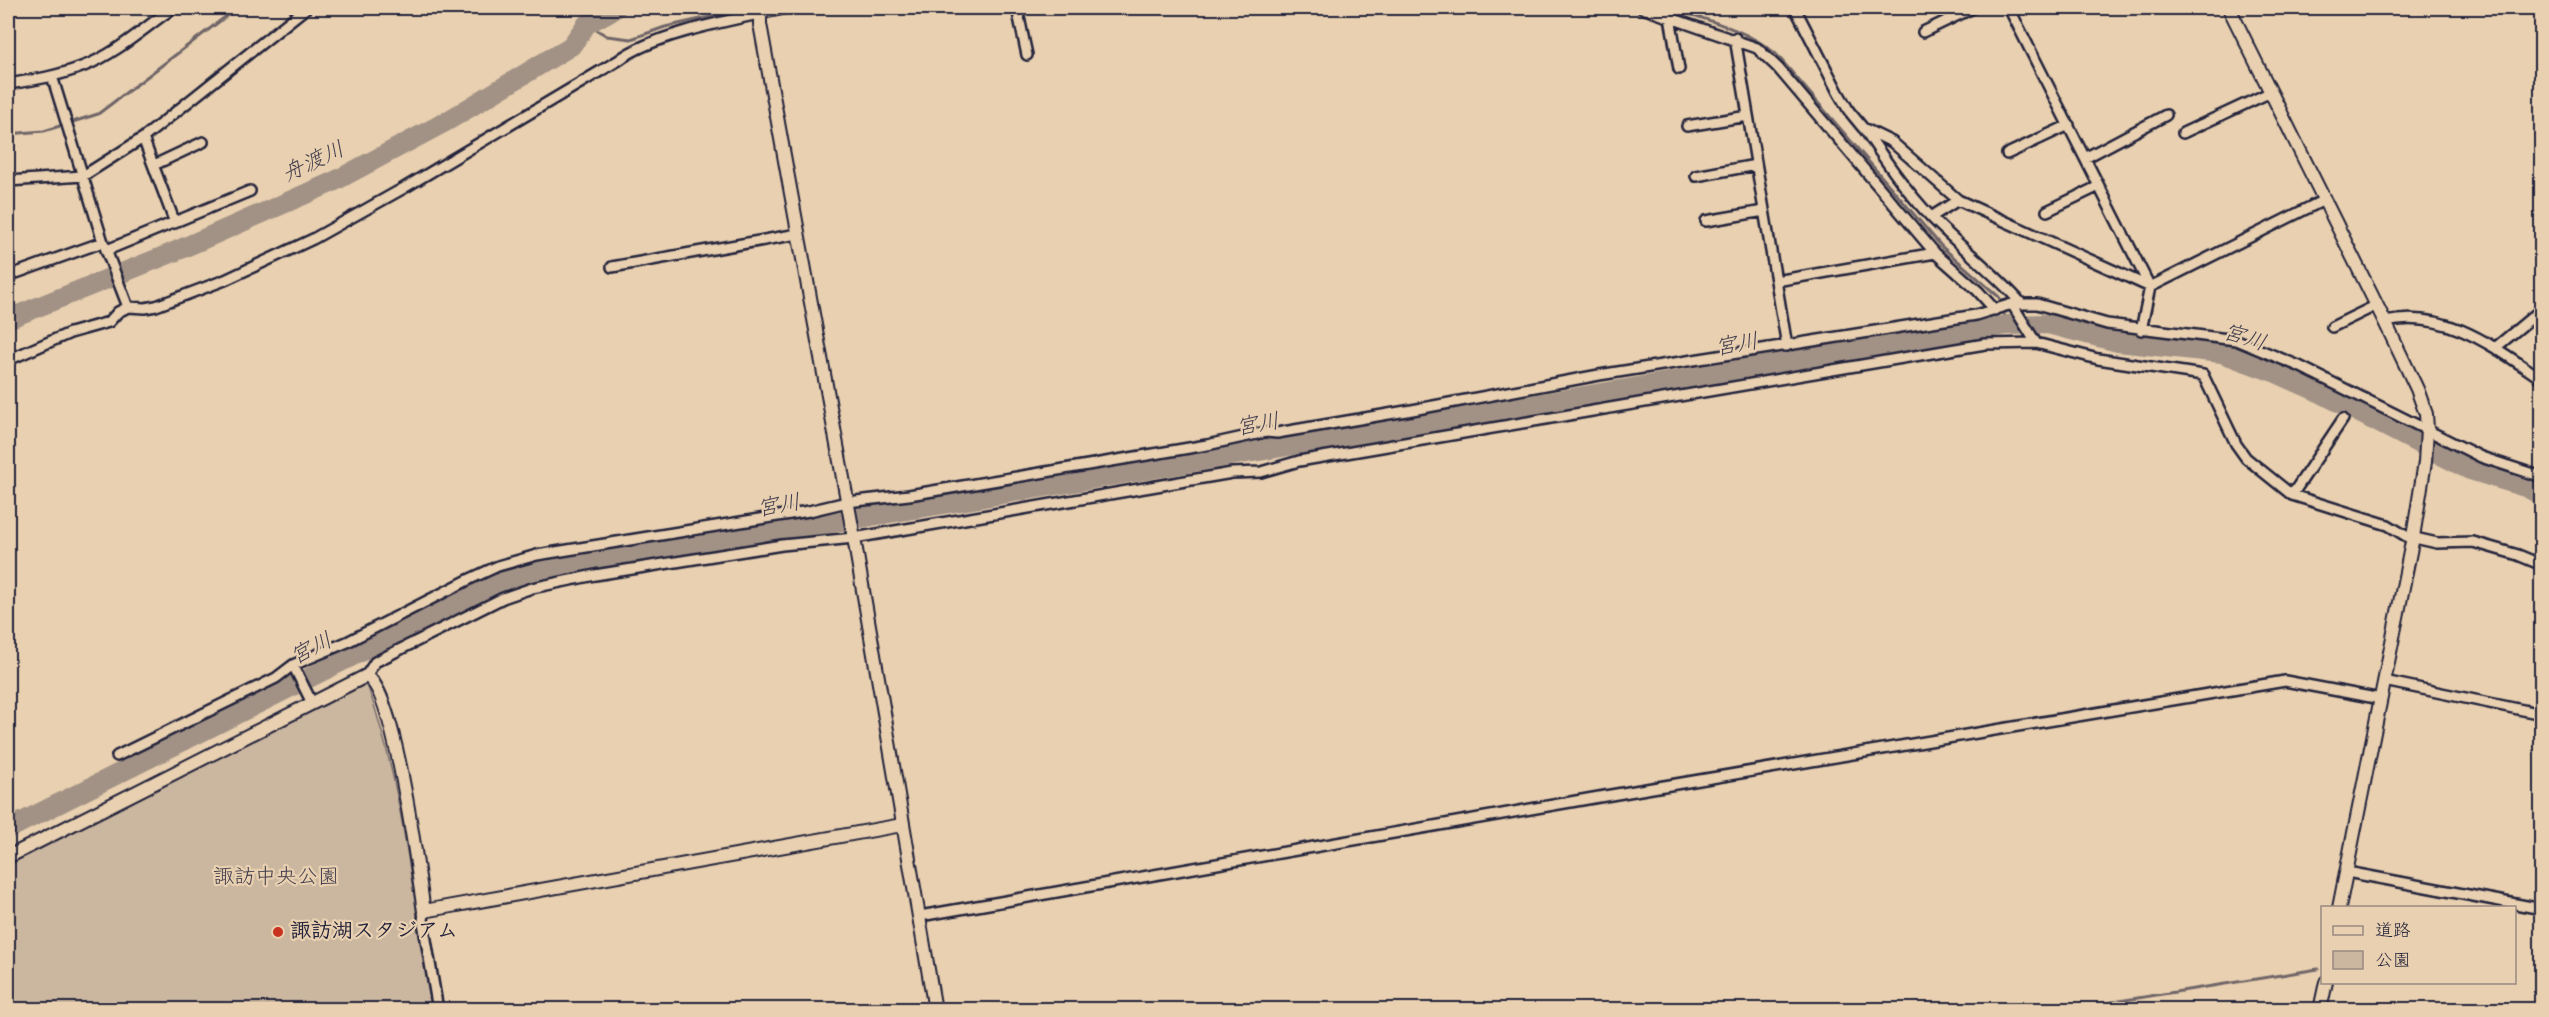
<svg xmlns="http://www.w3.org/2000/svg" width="2549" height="1017" font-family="'Indie Flower','Klee One',sans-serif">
  <rect width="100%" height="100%" fill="#e8d0b0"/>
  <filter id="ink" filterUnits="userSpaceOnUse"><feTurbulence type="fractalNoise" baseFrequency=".0167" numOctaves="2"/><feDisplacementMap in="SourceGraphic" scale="12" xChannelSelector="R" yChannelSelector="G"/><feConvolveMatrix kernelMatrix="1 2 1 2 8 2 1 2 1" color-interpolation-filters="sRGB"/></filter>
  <g filter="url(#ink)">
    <path fill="#cbb79f" stroke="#766c6d" stroke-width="1.5" d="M362,684L368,687C404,790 413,902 432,1009H8V864Z"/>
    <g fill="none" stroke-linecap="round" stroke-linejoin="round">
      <path stroke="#6f6568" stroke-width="3" d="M1671,8C1707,20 1746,29 1776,54L1942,247L1999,297L2007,325
        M587,24L607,36L631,39L665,27L723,14L738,8
        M8,134L44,131L98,114L237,8
        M2063,1010L2318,969"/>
      <path stroke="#a29286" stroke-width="20" d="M8,319L174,252L335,181L449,120L571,46L587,24L616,8
        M8,829L454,605L504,581L533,573L2007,325L2048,324L2118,342L2222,353L2274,372L2323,394L2470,470L2528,488L2542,496"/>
      <g stroke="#22223b" stroke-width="14">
        <path id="minor" d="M1017,8L1027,55
          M1642,8L1757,48L1778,68L1935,253L1978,291L1995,310
          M1795,8L1838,92L1849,111L1863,128L1892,142L1958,200L2150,287
          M2009,8L2150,287L2141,330
          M1670,17L1679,69
          M1923,32L1973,8
          M1735,38L1787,346
          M52,76L103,242L128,307
          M8,84C34,80 59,76 84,66C116,54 145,27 173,8
          M1687,126L1748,116
          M1865,130C1885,160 1906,191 1931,217C1960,247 1994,272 2021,303
          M2183,133L2271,92
          M143,138L175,223
          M2007,154L2069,125
          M2085,158L2166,115
          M154,165L203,142
          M1696,176L1756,165
          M8,181L83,176L143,138L306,8
          M2047,211L2099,186
          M1931,217L1958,200
          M1706,221L1764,211
          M107,250L250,191
          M612,267L798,234
          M8,276L103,242
          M1776,281L1935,253
          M2150,287L2324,200
          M2012,304L2036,343
          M2385,322C2445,308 2494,347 2542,379
          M2332,327L2377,305
          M2495,348L2542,309
          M8,360L70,333L109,322L118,312L128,307L145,308L156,306L225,280L313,239L404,188L619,60C654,33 742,18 787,8
          M2292,495L2343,419
          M293,665L312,703
          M366,676L375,662L503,598L532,588L595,575L782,545L854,538L1232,473L1261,472L1299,461L1985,344L2036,343L2098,359L2203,375L2236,444L2246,458L2292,495L2388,525L2406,536L2437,543L2473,542L2518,555L2542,565
          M2384,681L2542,714
          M117,756L276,678L293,665L347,642L470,579L498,566L537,555L809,511L847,502L909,495L1207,445L1266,432L1277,433L1412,410L1599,375L1976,315L2012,304H2037L2107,324L2236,340L2299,366L2481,457L2542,477
          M2347,872L2542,909
          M424,911L423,922L438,1010
          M920,916L1599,797L2285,681L2381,699
          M2121,1010V1009"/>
      </g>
      <g stroke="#22223b" stroke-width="16">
        <path id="tertiary" d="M760,8V24L854,538L935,1010
          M2229,8L2385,322L2417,389L2426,414L2427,429L2425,462L2413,537L2339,908
          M8,857L366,676C395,688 418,874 424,911L902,825
          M2320,1010L2326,982"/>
      </g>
      <use href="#minor" stroke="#e8d0b0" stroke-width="9"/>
      <use href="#tertiary" stroke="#e8d0b0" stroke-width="12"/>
    </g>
  </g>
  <circle fill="#c8321e" stroke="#e8d0b0" stroke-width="2" cx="278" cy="932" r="6"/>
  <g text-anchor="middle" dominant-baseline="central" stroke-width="4.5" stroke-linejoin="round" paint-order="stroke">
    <g font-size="21" fill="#44404f" stroke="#e8d0b0">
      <text x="276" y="878">諏訪中央公園</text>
    </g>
    <g font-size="21" font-weight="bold" fill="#22223b" stroke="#e8d0b0" text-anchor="start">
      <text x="290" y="932">諏訪湖スタジアム</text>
    </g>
    <g font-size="22" font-style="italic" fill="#423e4e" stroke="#e8d0b0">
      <text transform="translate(314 163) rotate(-25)">舟渡川</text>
      <text transform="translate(2244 339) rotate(18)">宮川</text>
      <text transform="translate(1737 346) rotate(-10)">宮川</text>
      <text transform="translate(1258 426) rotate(-10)">宮川</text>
      <text transform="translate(779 507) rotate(-10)">宮川</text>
      <text transform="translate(312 650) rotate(-27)">宮川</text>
    </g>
  </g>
  <rect width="2549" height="1017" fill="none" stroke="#e8d0b0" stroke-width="30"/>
  <rect x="15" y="15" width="2519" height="987" fill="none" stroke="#22223b" stroke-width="2" filter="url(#ink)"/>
  <rect x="2321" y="906" width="195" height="78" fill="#e8d0b0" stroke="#998a81" stroke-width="1.5"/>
  <rect x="2333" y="926" width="30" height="9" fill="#e8d0b0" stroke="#998a81" stroke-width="1.5"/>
  <text x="2375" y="936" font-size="18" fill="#22223b">道路</text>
  <rect x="2333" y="951" width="30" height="18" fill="#cbb79f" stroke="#998a81" stroke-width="1.5"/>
  <text x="2375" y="966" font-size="18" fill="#22223b">公園</text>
</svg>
